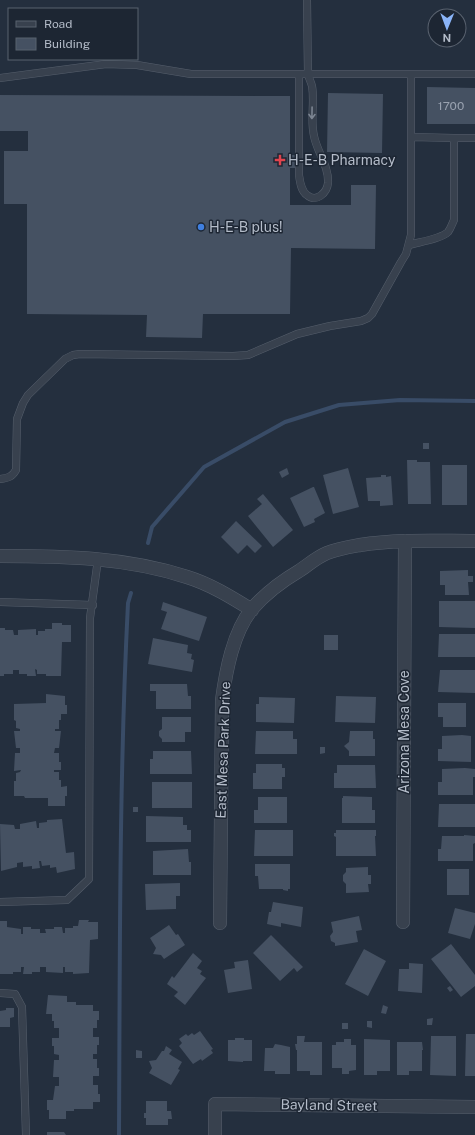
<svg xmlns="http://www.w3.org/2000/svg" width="475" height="1135" font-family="'Public Sans',sans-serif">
  <rect width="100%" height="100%" fill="#242f3e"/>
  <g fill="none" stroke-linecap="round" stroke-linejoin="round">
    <path stroke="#394c67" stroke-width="4" d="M148,543L152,527L204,467L285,422L339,405L400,400L475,401
      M119,1135C120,957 119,780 128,603L131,593"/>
  </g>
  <path fill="#455162" d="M427,87L475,88V124H427Z
    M328,93L383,94L382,153L327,152Z
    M0,95L290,96V155H302V168H290V205H351V185H376L375,249L291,248L290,314H203L202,338L146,337L147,315L27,314V204H4V151H28V131H0Z
    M423,443H429V449H423Z
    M407,460H417V462H430L431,504H408Z
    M442,465H467V505H442Z
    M287,468L289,474L282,478L279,472Z
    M348,468L359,507L333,514L323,475Z
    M381,475H386V477L391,476L393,505L380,506V501H368L366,478L381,477Z
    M313,487H314L325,513L314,519L315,522L304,527L290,498Z
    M263,494L293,530L273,547L248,516L262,504L257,499Z
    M236,521L262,546L255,553L247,545L238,554L221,537Z
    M468,570V576H473V582H468L469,595H445V585H440V571Z
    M439,601H475V628L439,627Z
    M163,602L207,617L199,641L161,629L167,612L161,610Z
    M52,623H62V625H71V642H62L61,676H46V674H37V670L35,669L36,676H27V674H19V670H13V674H4V676H0V628H5V630H13L14,635H18V630L36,629V635H38V631H45V629H52Z
    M439,634H475V657H438Z
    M324,635H338V650H324Z
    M153,638L188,645L187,653L192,654L191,659L194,660L192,672L148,664Z
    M440,670H475V693L438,692Z
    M150,684H187L188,696H191V709H156V691H150Z
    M46,694L65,696V705H67V714H61V720H59V729H55V731H61L59,748H55L54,753H59V762H61V770H54V772H59V780H61V787L67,786V796H65V806H48V798H25L24,796H14V781H16V773L20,772L21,770L14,771L15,753H20V748H16L14,731H20V729L16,728V721L14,720V704L46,703Z
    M336,696L376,697L375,723L335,722Z
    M259,697L295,698L294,723L256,722V704H259Z
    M438,703H466V727H443V717H438Z
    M162,717H191V732H185V742H162V739L159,736V731L162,729Z
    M256,731H293V739H297V754H255Z
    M350,731H373V739H375V756H349V751L344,746L349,742Z
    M462,735L471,736V762L438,761V749H442V736Z
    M320,747H325V753L320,754Z
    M153,751H191L192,774H150V759H153Z
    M256,764H282V768H285V777H282V789H253V773H256Z
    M337,765H375L376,788H334V773H337Z
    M465,768L475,769V777H473V795H438V782H442V769Z
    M152,782H192V808H152Z
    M343,796L372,797V810H375V823H342V798H343Z
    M258,797H287V823H254V810H258Z
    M439,804H475V827H438Z
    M133,807H138V812H133Z
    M146,816L183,817V825H187V830H191V842H146Z
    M62,819L66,853L74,852L75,869L57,873L56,867L50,868V865L42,866L41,861H39L40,868L32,869V866L23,867V862L17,863V867L1,871L0,824L14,825L15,829H20V824L36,821L37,828H39V823L47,822V820Z
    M255,830H293V856H254Z
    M336,830H376V836H375L376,856H336V837L334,836V833H336Z
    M464,835L475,836V843L473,844V861H438V849H441L442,836H464Z
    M188,849L189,862H191V875H153V851Z
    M255,864H290V889H288V891L283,890V889H259L258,876H255Z
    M368,867V875H371V884H368L369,892L346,893V884L343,881V875L346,872V868Z
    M447,869H469V895H447Z
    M180,883V896H176V909L146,910L145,884Z
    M273,902L303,907L301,927L281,923V927L267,924L269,912H271Z
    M455,908L475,913V924L470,939L448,933Z
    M359,916L362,930L356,931L358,942L335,946V943L331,941L330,936L333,932L331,922Z
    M79,920H89L88,922H98V939L90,940L89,973L73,974V972H65V967H63V973L46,972V967H40V972H32V974H23L24,967H21V972H13V974H0V921H7V927L21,929V934H23V927H31V929H40V933H46L45,929H54V927H62L63,933H65V928H73V926H78Z
    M169,925L176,935L178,934L185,945L164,959L161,955L153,954L156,948L150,938Z
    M271,935L303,967L297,972L294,968L280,981L253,953Z
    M451,944L475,975V986L461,997L431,959Z
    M364,949L386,961L368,996L345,984Z
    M193,953L202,961L197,968L202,971L200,974L206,978L185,1005L174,996L178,992L167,984L172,976L174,978Z
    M248,960L252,989L228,993L224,970L235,968L234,962Z
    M409,963L423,964L422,993L398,991L399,969H409Z
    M450,986L453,990L450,992L447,988Z
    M48,995L67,996V1002H76V1005H93V1011H99V1020H97V1028H93V1037H99V1045H97V1054H93V1059H97V1068H99V1076H93V1085H98V1094H100V1102H93V1109H74V1111H66V1119H49V1110H47V1100H53L55,1086H59V1077H53L54,1060H59V1055L54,1054V1046H52V1038H59V1028H54V1021H52V1014H46Z
    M383,1005L388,1007L386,1014L381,1013Z
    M6,1008H14V1017L10,1018V1027H0V1011L6,1010Z
    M433,1018L432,1025H427V1019Z
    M367,1021H372V1028L367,1027Z
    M342,1023H348V1029H342Z
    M200,1031L213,1049L211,1050L213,1053L202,1061L201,1059L193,1064L179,1046L182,1043L179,1039L186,1034L188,1036L192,1033L194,1035Z
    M466,1034H475V1076H465Z
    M297,1036H305L304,1042H322V1075H310V1071H297V1050H296L295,1044H297Z
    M431,1036H456V1076L430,1075Z
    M235,1038H244V1040H252V1061H243V1062L228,1061V1040H235Z
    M344,1039H351V1045H356V1070L349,1071V1074H342V1068H332V1045H336V1042H344Z
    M364,1039L390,1040V1071H377V1075H364Z
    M397,1042H422L423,1050H422V1071H409V1075H397Z
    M275,1044L281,1045L290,1047V1074H275V1071H264L265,1048H273Z
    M166,1046L172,1050L169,1054L182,1062L178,1069L180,1070L171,1085L149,1073L152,1068L149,1061L156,1060L162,1051H164Z
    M136,1050L142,1051V1058H136Z
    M146,1101H167V1111H171L172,1119H168V1125H146V1118H144V1113H146Z
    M47,1132H64L66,1135H47Z"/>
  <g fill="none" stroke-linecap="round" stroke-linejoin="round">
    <g stroke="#565f6c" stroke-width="8">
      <path id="lane" d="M299,74V175C300,182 301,191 307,195C316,203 327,193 328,183C329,166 317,152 314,136C310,119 315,103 312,86C311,82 309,78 308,75L307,0
        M0,78L106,64L137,65L191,74H475
        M412,137L454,138
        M409,245C419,242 441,239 448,232C451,228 452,224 454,220V138H475
        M0,479C8,478 12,477 16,470L17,419L23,403L28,395L65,359L73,355L80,354L233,356L248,355L297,334L330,326L361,321L368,318L372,314L401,262L406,254L411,235V75
        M0,602L93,605
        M0,902L67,900L89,879L90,618L98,559
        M0,993L15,994L22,1007L26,1135"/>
    </g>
    <g stroke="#565f6c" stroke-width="14">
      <path id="street" d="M0,556C63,556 126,557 187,577C210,584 231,597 252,610
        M403,922L405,541
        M220,923L222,700C226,671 233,632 252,609C265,594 282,581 299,571C308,565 317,557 327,553C337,549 349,547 360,545C398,539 437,541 475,541
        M215,1135V1104L475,1107"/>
    </g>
    <use href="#lane" stroke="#38414e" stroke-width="7"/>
    <use href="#street" stroke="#38414e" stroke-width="13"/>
  </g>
  <defs><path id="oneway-shaft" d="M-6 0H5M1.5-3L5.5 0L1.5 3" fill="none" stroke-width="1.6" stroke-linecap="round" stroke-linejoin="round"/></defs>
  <use stroke="#7c8592" href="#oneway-shaft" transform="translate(312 113) rotate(91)"/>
  <path fill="#e0444e" stroke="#1d2633" stroke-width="1.5" d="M278 154h4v4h4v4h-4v4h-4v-4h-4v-4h4z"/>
  <circle fill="#3f7fe0" stroke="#1d2633" stroke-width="1.5" cx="201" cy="227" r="4"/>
  <g text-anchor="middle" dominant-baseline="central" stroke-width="3" stroke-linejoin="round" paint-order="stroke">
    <g font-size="12" fill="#98a1af">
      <text x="451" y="106">1700</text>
    </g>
    <g font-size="14" fill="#b4bcc9" stroke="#1d2633" text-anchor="start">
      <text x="288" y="160">H-E-B Pharmacy</text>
      <text x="209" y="227">H-E-B plus!</text>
    </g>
    <g font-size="14" fill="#b4bcc9" stroke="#1d2633">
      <text transform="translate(404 732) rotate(-90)">Arizona Mesa Cove</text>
      <text transform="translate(223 750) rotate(-88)">East Mesa Park Drive</text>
      <text transform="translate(329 1105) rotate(1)">Bayland Street</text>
    </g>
  </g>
  <rect x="8" y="8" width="130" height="52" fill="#1d2633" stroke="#59626f"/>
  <rect x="16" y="21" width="20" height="6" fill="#38414e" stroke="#59626f"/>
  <text x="44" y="28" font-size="12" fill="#b4bcc9">Road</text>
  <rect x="16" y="38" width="20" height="12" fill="#455162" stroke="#59626f"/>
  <text x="44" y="48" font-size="12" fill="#b4bcc9">Building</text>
  <g transform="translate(447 28) rotate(181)"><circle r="19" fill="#1d2633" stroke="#59626f"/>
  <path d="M0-3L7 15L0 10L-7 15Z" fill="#8ab4f8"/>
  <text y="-6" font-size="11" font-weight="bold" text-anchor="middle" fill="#b4bcc9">N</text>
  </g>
</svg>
